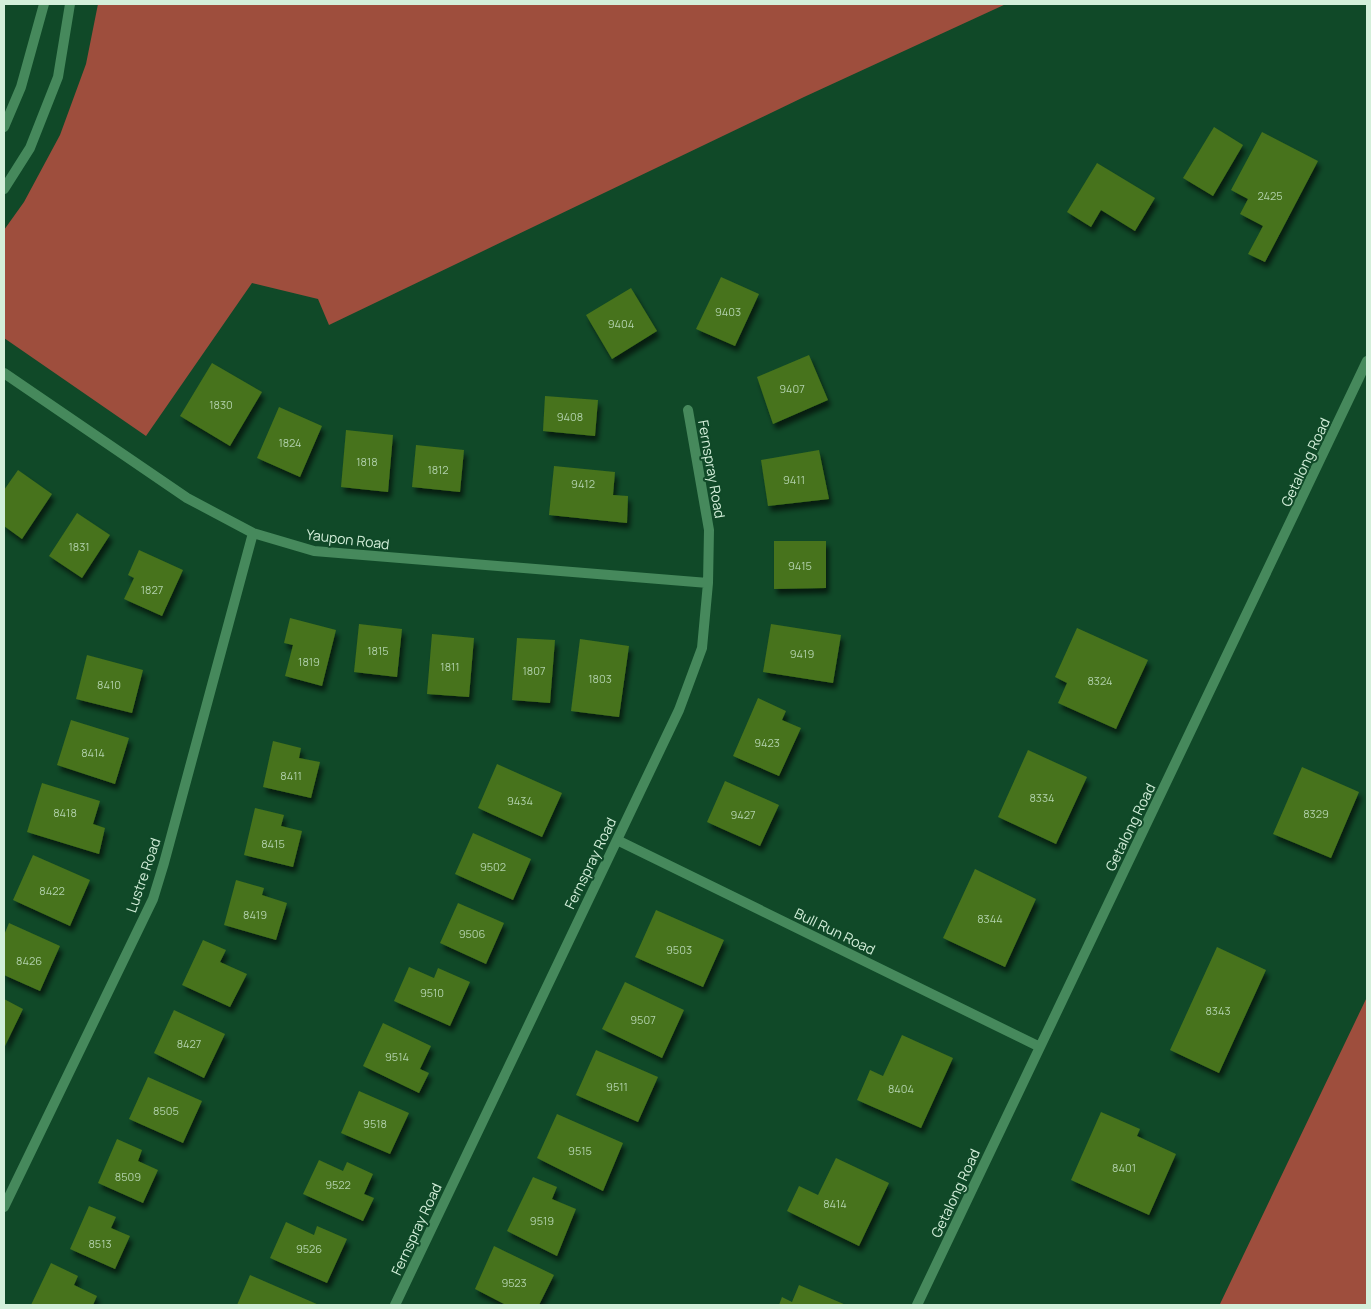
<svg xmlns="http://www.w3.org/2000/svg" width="1371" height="1309" font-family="Manrope,sans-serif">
  <defs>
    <filter id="shadow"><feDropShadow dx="3" dy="5.5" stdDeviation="2.5" flood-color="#0009"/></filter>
  </defs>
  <rect width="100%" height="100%" fill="#104928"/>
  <path fill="#9e4e3d" d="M98,4H1006L804,97L329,325L318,299L252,283L146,436L4,338V230L24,202L60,135L86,64Z
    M1367,997V1305H1220V1304Z"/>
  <path fill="#46731b" filter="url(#shadow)" d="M1214,127L1243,145L1213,196L1183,178Z
    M1262,132L1318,161L1265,262L1248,254L1263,226L1240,214L1248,199L1231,190Z
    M1097,163L1155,198L1135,231L1101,210L1091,227L1067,212Z
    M721,277L759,294L735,346L696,329Z
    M631,288L657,331L612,359L586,315Z
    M809,355L828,400L773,424L757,377Z
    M212,363L262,392L230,446L180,416Z
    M545,396L598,400L595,436L543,431Z
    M279,407L322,426L300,477L257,458Z
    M346,430L393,435L388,492L341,487Z
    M416,445L464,450L460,492L412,487Z
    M819,450L829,499L768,506L761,460Z
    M554,466L615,472L613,495L628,496L627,523L549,515Z
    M18,470L52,494L22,539L4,526V490Z
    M77,513L110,535L82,578L49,556Z
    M774,541H826V588L774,589Z
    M139,550L183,570L162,616L124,599L134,578L128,575Z
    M290,618L336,630L322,686L285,676L293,645L284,643Z
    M359,624L402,629L397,677L354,672Z
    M771,624L841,635L833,683L763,672Z
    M1077,628L1148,660L1116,729L1058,703L1067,683L1055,677Z
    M432,634L474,638L469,697L427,694Z
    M517,638L555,640L550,703L512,700Z
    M580,639L629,646L619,717L571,711Z
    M87,655L143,670L132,713L76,699Z
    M758,698L786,711L782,720L801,728L779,776L733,756Z
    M71,720L129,738L115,784L57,765Z
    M273,741L301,748L299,758L320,762L311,798L263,787Z
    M1028,750L1087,777L1056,844L998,817Z
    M497,764L562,793L542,837L478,808Z
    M1302,767L1359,792L1331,858L1273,834Z
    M725,781L779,805L760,846L707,822Z
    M42,783L100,801L93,824L105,828L99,854L27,832Z
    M255,808L284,815L281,826L302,831L293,867L244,855Z
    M473,833L531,859L513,900L455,874Z
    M33,855L90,880L70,926L13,900Z
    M975,869L1036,899L1005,967L943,938Z
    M236,880L264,888L262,895L287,903L276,940L224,925Z
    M458,903L504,923L486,964L440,943Z
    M656,910L724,940L703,987L635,957Z
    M9,923L60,946L40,991L4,975V935Z
    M203,940L226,950L220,962L247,974L230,1007L182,985Z
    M1217,947L1266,970L1219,1073L1170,1050Z
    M409,967L434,978L438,968L470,982L450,1026L394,1001Z
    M625,982L684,1010L662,1058L602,1029Z
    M4,999L23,1009L4,1048Z
    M174,1010L225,1034L204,1078L154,1053Z
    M383,1023L431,1046L420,1069L429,1073L419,1093L363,1066Z
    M902,1035L953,1058L921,1128L857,1100L870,1070L883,1076Z
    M596,1050L658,1077L638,1122L576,1095Z
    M148,1077L202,1101L183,1143L129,1119Z
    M359,1091L409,1113L390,1154L341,1133Z
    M1101,1112L1140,1129L1137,1136L1176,1154L1149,1215L1071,1180Z
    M557,1114L623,1143L603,1191L537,1158Z
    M117,1139L142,1150L138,1161L158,1170L143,1203L98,1183Z
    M836,1158L889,1183L859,1246L787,1211L799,1186L818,1195Z
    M319,1160L343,1171L347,1162L373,1174L364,1194L374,1198L363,1221L303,1194Z
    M533,1177L557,1187L552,1199L576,1209L557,1256L507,1231Z
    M89,1206L116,1217L111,1228L130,1236L115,1269L70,1249Z
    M286,1222L314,1235L317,1226L347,1239L327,1283L270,1258Z
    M494,1246L554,1275L539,1305H506L475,1289Z
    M51,1263L78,1276L74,1285L97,1296L93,1305H31Z
    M250,1275L319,1305H237Z
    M799,1285L846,1305H779L782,1297L792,1302Z"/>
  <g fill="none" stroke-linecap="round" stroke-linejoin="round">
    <path stroke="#46895c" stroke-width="10" d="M4,127L21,87L44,4
      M4,189L30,148L58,77L70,4
      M4,373L187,498L253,533L314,551L708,583
      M617,840L1040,1047
      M4,1207L153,899L164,863L253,533
      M395,1305L679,710L702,648L708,583L709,530L688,410
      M917,1305L1367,361"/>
  </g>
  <g text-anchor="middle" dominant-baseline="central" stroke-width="4" stroke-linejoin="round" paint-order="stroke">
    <g font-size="11" fill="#b0d0aa">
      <text x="1270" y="195">2425</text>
      <text x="728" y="311">9403</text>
      <text x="621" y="323">9404</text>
      <text x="792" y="388">9407</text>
      <text x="221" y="404">1830</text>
      <text x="570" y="416">9408</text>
      <text x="290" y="442">1824</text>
      <text x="367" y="461">1818</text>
      <text x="438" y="469">1812</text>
      <text x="794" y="479">9411</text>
      <text x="583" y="483">9412</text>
      <text x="79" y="546">1831</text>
      <text x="800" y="565">9415</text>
      <text x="152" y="589">1827</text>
      <text x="378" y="650">1815</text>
      <text x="802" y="653">9419</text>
      <text x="309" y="661">1819</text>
      <text x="450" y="666">1811</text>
      <text x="534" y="670">1807</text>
      <text x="600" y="678">1803</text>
      <text x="1100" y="680">8324</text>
      <text x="109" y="684">8410</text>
      <text x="767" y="742">9423</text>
      <text x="93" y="752">8414</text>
      <text x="291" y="775">8411</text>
      <text x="1042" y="797">8334</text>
      <text x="520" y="800">9434</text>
      <text x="65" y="812">8418</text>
      <text x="1316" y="813">8329</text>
      <text x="743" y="814">9427</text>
      <text x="273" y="843">8415</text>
      <text x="493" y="866">9502</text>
      <text x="52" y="890">8422</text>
      <text x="255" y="914">8419</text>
      <text x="990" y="918">8344</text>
      <text x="472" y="933">9506</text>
      <text x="679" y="949">9503</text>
      <text x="29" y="960">8426</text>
      <text x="432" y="992">9510</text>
      <text x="1218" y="1010">8343</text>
      <text x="643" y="1019">9507</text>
      <text x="189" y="1043">8427</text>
      <text x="397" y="1056">9514</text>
      <text x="617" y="1086">9511</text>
      <text x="901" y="1088">8404</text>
      <text x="166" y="1110">8505</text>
      <text x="375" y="1123">9518</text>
      <text x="580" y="1150">9515</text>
      <text x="1124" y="1167">8401</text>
      <text x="128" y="1176">8509</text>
      <text x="338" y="1184">9522</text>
      <text x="835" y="1203">8414</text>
      <text x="542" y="1220">9519</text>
      <text x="100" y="1243">8513</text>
      <text x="309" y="1248">9526</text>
      <text x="514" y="1282">9523</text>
    </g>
    <g font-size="14" fill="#d3efda" stroke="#104928">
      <text transform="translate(1305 462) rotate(-65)">Getalong Road</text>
      <text transform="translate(712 469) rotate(80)">Fernspray Road</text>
      <text transform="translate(348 539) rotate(7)">Yaupon Road</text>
      <text transform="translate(1130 827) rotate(-64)">Getalong Road</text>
      <text transform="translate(590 863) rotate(-64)">Fernspray Road</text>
      <text transform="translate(143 875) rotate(-71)">Lustre Road</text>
      <text transform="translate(835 931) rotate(26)">Bull Run Road</text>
      <text transform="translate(955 1193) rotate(-65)">Getalong Road</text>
      <text transform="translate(416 1229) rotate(-65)">Fernspray Road</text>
    </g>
  </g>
  <rect width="1371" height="1309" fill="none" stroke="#d3efda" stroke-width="10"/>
</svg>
